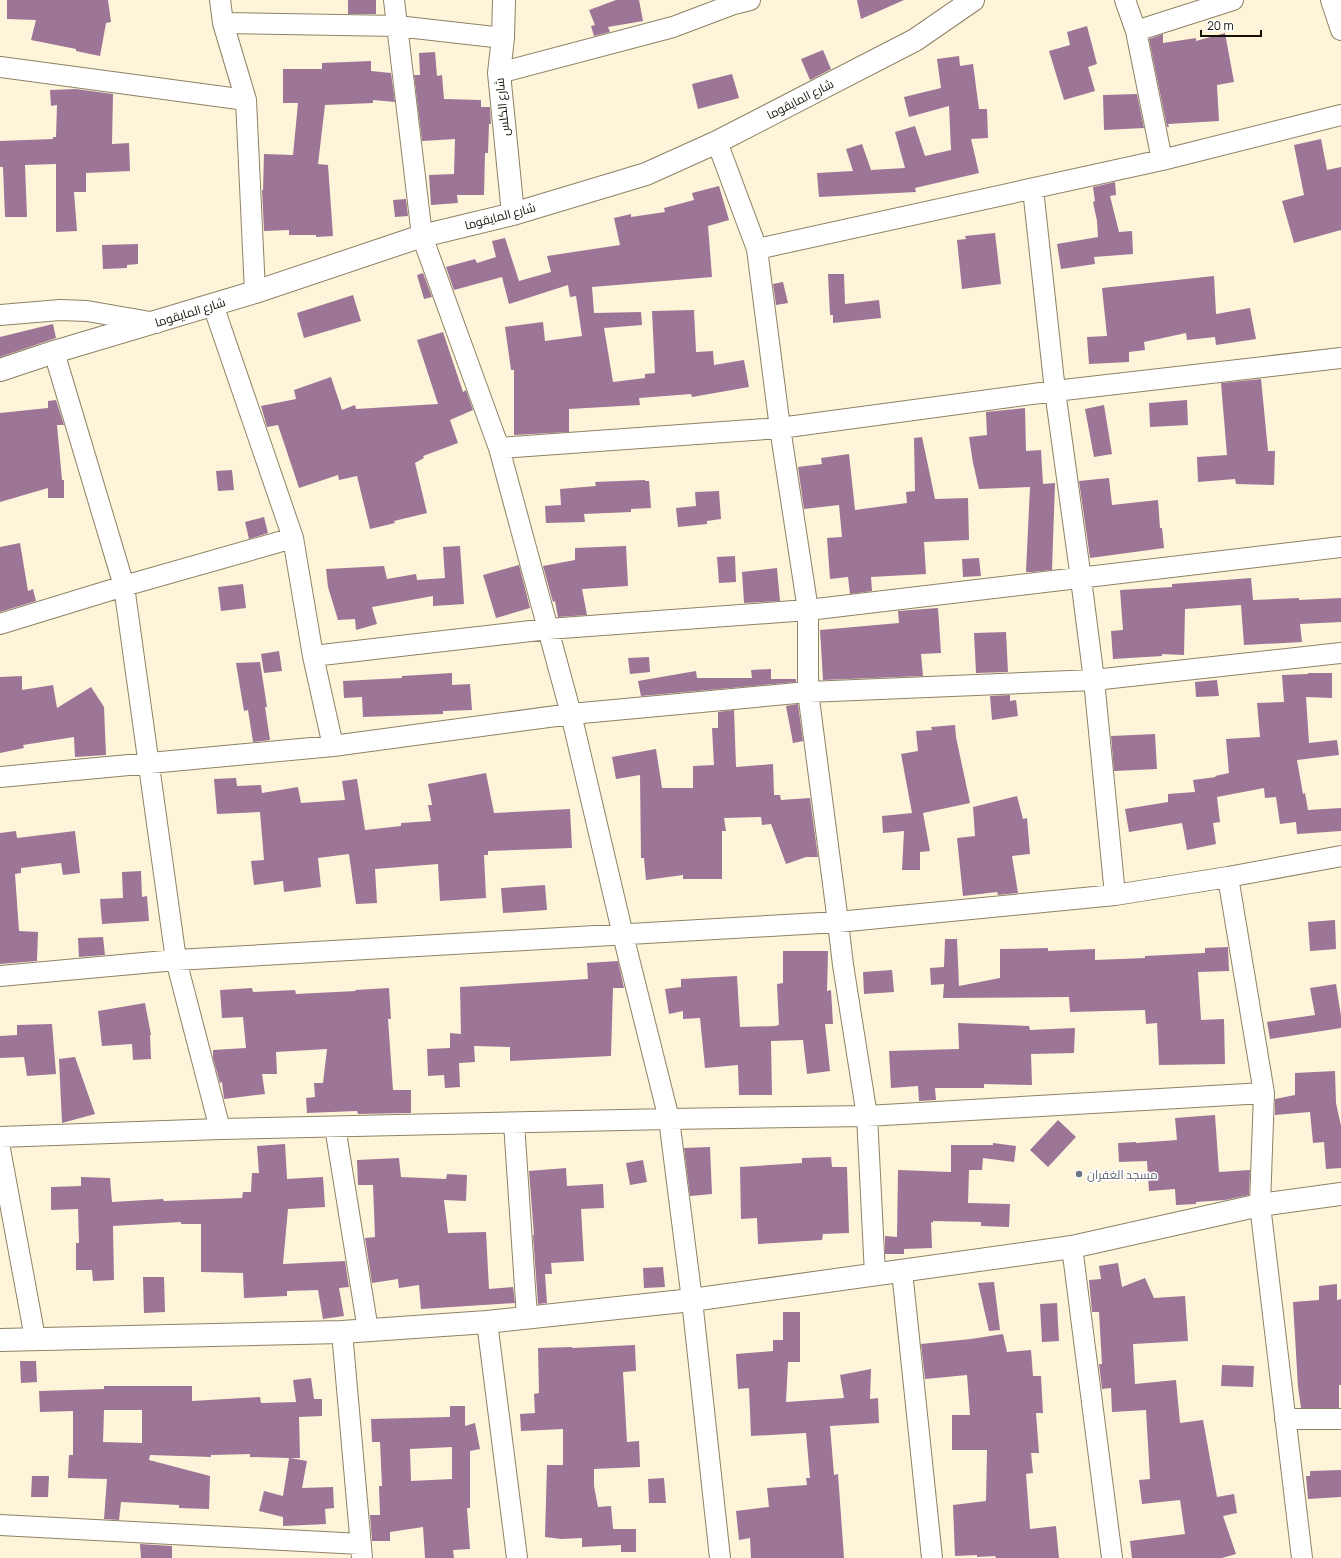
<svg xmlns="http://www.w3.org/2000/svg" width="1341" height="1558" font-family="Manrope,Cairo,sans-serif">
  <rect width="100%" height="100%" fill="#fef4da"/>
  <path fill="#9d7596" fill-rule="evenodd" d="M7,0H108L111,22L106,23L100,56L76,51V49L31,40L36,20L7,19Z
    M348,0H376V14H348Z
    M616,0H639L643,21L608,27L610,32L594,36L591,26L595,25L589,10Z
    M857,0H904L861,19Z
    M1087,26L1097,64L1088,67L1095,91L1064,100L1049,51L1070,45L1067,32Z
    M1225,33L1234,82L1217,85L1219,121L1168,124L1169,127H1167L1149,39L1163,34V43L1196,38V41Z
    M823,50L831,69L810,80L801,59Z
    M435,52L437,76L442,75L444,99L481,100V107H490L491,124H489L488,153H485L484,195H457L458,203L431,205L429,175L454,174L455,139L422,141L414,75H420L419,53Z
    M959,56L960,66L973,64L979,109H987L988,138L971,139L979,173L915,188L916,192L819,197L817,173L853,171L846,149L862,144L871,170L905,168L895,132L915,126L925,156L951,150L949,106L909,117L904,97L941,88L937,59Z
    M371,61V71L391,73L395,102L373,100V103L325,105L318,164L328,165L333,236L316,237V235H289V230L264,231L262,190H263L264,154L293,155L298,103H283V69H322V63Z
    M732,74L739,98L698,109L692,84Z
    M76,89L113,94L112,144L129,143L130,171L86,173V192H74L77,231L56,232V164L25,165L27,217H5L3,167H0V141L53,139V137H56L57,105L51,106L50,90Z
    M1137,94L1144,128L1104,130L1103,95Z
    M1321,139L1327,170L1341,167V230L1294,243L1282,201L1304,195L1294,145Z
    M1115,182L1116,195L1110,196L1119,232L1132,231L1133,254L1094,257L1095,264L1061,269L1057,244L1098,237L1097,221L1093,202L1095,201L1093,187Z
    M719,186L729,220L708,226L712,277L592,287L594,313L641,312L642,325L604,328L613,382L645,378V374L655,373L652,311L694,310L696,352L713,351L714,365L744,360L749,387L692,397L691,394L639,398L640,405L569,409V432L514,435V370H511L505,327L543,322L545,341L582,336L576,296L570,297L568,285L509,304L502,277L454,290L446,267L475,259L477,263L496,257L492,241L505,238L519,281L551,272L547,256L620,245L614,218L631,214V217L665,212L664,208L694,200L692,193Z
    M406,199L408,216L395,217L393,200Z
    M995,233L1001,284L962,289L957,240L966,239L965,236Z
    M138,244V264L127,265V268L103,269L102,245Z
    M423,273L432,297L424,299L417,275Z
    M828,274H844L845,304L879,300L881,318L833,323V315H830Z
    M1214,276L1216,314L1250,308L1256,339L1216,345L1215,337L1187,340L1186,333L1144,342L1145,350L1129,352V362L1089,364L1087,337L1107,336L1102,288Z
    M783,282L788,303L776,305L773,284Z
    M353,295L361,321L304,338L297,313Z
    M53,324L56,338L0,357V337Z
    M443,332L463,392L466,390L473,410L450,420L458,443L423,456L424,458L415,463L427,513L394,521L395,523L370,529L357,476L339,480L338,475L299,488L278,425L267,427L261,406L296,399L294,390L331,377L342,410L355,405L356,409L438,404L417,340Z
    M1261,379L1268,451H1275L1274,485L1236,484L1235,479L1198,482L1197,457L1227,455L1221,383Z
    M56,400L64,425H57L62,480H64V498H48V488L0,502V413L48,408V401Z
    M1187,400L1188,425L1150,427L1149,403Z
    M1104,405L1112,454L1094,457L1085,409Z
    M1025,408L1026,451L1041,450L1043,484L1055,483L1052,570L1032,572H1026L1030,487L979,489L973,463L969,437L987,435L986,412Z
    M922,437L935,499L968,498L969,540L924,542L926,574L871,577L872,591L850,594L848,577L830,579L827,538L842,537L839,505L804,509L798,467L822,464L821,458L849,454L855,510L907,503L906,492L915,491L914,438Z
    M232,470L234,490L218,491L216,471Z
    M1109,478L1112,505L1158,500L1160,528H1162L1164,548L1090,558L1079,481Z
    M645,480V481H649L651,508L631,509V512L584,514L585,522L546,523L545,506L561,505L560,489L596,486L595,482Z
    M719,491L721,519L707,521V524L678,527L676,508L696,506L695,492Z
    M264,517L268,533L249,539L245,522Z
    M20,543L28,591L33,589L36,601L0,612V547Z
    M460,546L464,604L433,606V596L372,607L377,624L356,630L355,619L338,620L328,587L326,569L384,566L387,579L416,574L417,580L445,578L443,547Z
    M626,546L628,586L582,589L587,615L558,617L555,601L553,602L543,566L575,560V548Z
    M735,556L736,582L719,583L717,557Z
    M979,558L981,576L963,577L962,559Z
    M519,565L530,608L496,618L483,575Z
    M777,568L780,601L744,603L742,572Z
    M1251,578L1253,600L1299,598V600L1341,598V622L1300,624L1302,642L1244,645L1241,605L1185,609L1184,655L1162,654V656L1113,659L1111,631L1123,630L1120,590L1172,587V584Z
    M243,584L246,608L221,611L218,587Z
    M938,608L941,653L921,654L923,676L823,680L820,630L899,623L898,611Z
    M1006,632L1008,672L976,673L974,633Z
    M279,651L282,671L264,673L261,654Z
    M649,657L650,672L630,674L628,658Z
    M260,662L267,707H265L270,740L253,742L248,710L244,711L236,663Z
    M771,669V679H796V682L641,696L638,681L696,671L697,678H752L751,670Z
    M452,673V685L470,684L472,710L443,711V714L363,717L362,697L344,698L343,681L402,678V676Z
    M1308,673H1332V698L1306,697L1309,743L1337,740L1339,755L1297,760L1303,794L1305,793L1308,810L1341,808V831L1297,834L1296,822L1280,824L1276,797L1265,798L1264,788L1217,797L1220,822L1213,823L1216,844L1187,850L1182,823L1129,832L1125,809L1168,802V794L1195,792L1193,780L1216,777L1215,776L1229,773L1226,739L1260,737L1257,703L1284,702L1282,675L1308,674Z
    M22,676V690L53,685L57,708L91,687L104,707L106,755L75,757L74,737L23,745L24,748L0,753V677Z
    M1217,680L1219,696L1196,697L1195,682Z
    M1010,695V701L1016,700L1018,716L992,720L990,696Z
    M798,704L803,741L793,743L786,706Z
    M734,710L736,767L773,764L774,795H780L781,800L810,798L818,857H806L786,864L771,824L762,825L761,817L724,818L726,831H722V879H683V875L646,880L644,858H641L640,775L616,779L612,757L656,749L662,788H693V766L714,765L712,728H718V712Z
    M955,725L956,737L970,803L923,813L930,851L920,852V870H902L904,831L883,833L882,816L912,813L901,754L918,751L916,731L932,730L931,727Z
    M1155,734L1157,769L1114,771L1111,736Z
    M486,773L494,813L570,809L572,848L488,851V855H484L486,898L440,901L438,864L375,869L377,903L356,904L349,854L318,858L321,887L284,892L283,881L254,885L251,861L264,860L260,812L217,814L214,779L236,778L237,786L261,785L262,793L298,787L301,803L345,800L342,781L357,779L365,830L401,826V823L431,821L428,805H432L428,784Z
    M1017,796L1023,819L1027,818L1030,854L1012,856L1018,893L998,895L997,892L963,896L957,838L975,836L973,807Z
    M16,831L17,838L75,831L80,873L63,875L61,863L21,868V873L15,874L19,931L38,932L37,961L0,964V833Z
    M141,871L142,897L147,896L149,921L102,924L100,899L123,898L122,872Z
    M545,885L547,910L503,913L501,888Z
    M1335,920L1336,949L1310,951L1308,922Z
    M103,937L105,955L79,957L78,938Z
    M945,939H957L959,986L1000,978V949L1048,948V951L1095,949V960L1145,958V956L1205,953V948L1228,947L1229,971L1198,972L1201,1020L1224,1019L1225,1064L1159,1065L1157,1023L1146,1024L1145,1010L1070,1012L1069,997L943,998L944,984L931,985L930,968L944,967Z
    M783,951H828L827,991L831,990L833,1024H825L830,1071L807,1074L803,1040L771,1041L772,1095H739L738,1065L705,1068L700,1018L683,1019V1011L669,1014L665,989L681,987V979L737,976L740,1027L777,1026V1025H779L777,984L783,983Z
    M618,961L624,988H613L611,1056L510,1061V1047L474,1046L475,1062L459,1063L460,1087L445,1088L444,1075L428,1076L427,1049L450,1048V1033L461,1034L460,987L588,979L587,963Z
    M892,970L894,992L864,994L863,972Z
    M1336,984L1341,1016V1028L1270,1039L1267,1022L1315,1015L1310,988Z
    M252,988L253,992L295,990L296,994L356,991L355,990L389,988L391,1019H388L393,1090H411V1113L358,1114L357,1111L307,1113L306,1098L315,1097L314,1083H323L327,1049L276,1052L277,1074H262L265,1094L224,1099L222,1082L220,1083L213,1058V1050L246,1048L243,1017L222,1018L220,990Z
    M145,1003L151,1035H150L151,1059L133,1060L132,1044L102,1046L98,1011Z
    M958,1023L1029,1026L1030,1030L1075,1028L1074,1053L1031,1054L1032,1085L984,1084V1088H935L936,1100L919,1101L918,1086L891,1088L889,1051L959,1049Z
    M52,1024L56,1074L27,1076L24,1057L0,1058V1036L17,1035V1025Z
    M75,1057L95,1114L62,1123L59,1059Z
    M1335,1071L1336,1103L1341,1126V1168L1326,1169L1324,1142L1313,1143L1310,1112L1275,1115V1099L1295,1095V1073Z
    M1215,1115L1219,1172L1250,1170L1249,1195L1225,1200L1196,1202V1204L1176,1205L1175,1189L1149,1191L1147,1161L1119,1162L1118,1143L1136,1142V1143L1177,1140L1175,1118Z
    M1058,1120L1076,1137L1048,1167L1030,1150Z
    M993,1143L1016,1146L1014,1162L983,1158L982,1170H969L968,1203L1010,1204L1009,1227L981,1226V1222L933,1221V1223L931,1222L932,1248L904,1249V1254H885V1236L897,1237L898,1170L951,1172V1145H993Z
    M285,1144L287,1179L323,1177L325,1207L288,1209L283,1264L345,1261L349,1287L339,1288L344,1316L323,1319L318,1290L287,1291V1296L244,1298L243,1273L201,1272V1224H181V1222L113,1226L114,1280L93,1281L92,1270H76V1243H79L78,1209L51,1210V1187L81,1186V1177L110,1178L112,1202L163,1199L164,1201L242,1198L243,1192H251L252,1173H259L257,1146Z
    M710,1147L712,1194L690,1196L684,1148Z
    M831,1157L832,1167H847L849,1233L823,1234L822,1240L758,1244L757,1218L741,1219L740,1167L802,1163V1158Z
    M399,1158L401,1177L446,1179L447,1174L467,1175L466,1201L444,1200L448,1233L486,1232L489,1289L513,1287L515,1303L421,1309L419,1285L399,1288L398,1279L372,1283L365,1238L375,1237L373,1185H358L357,1160Z
    M643,1160L647,1182L630,1185L626,1163Z
    M566,1168L567,1186L603,1184L604,1208L581,1209L584,1261L551,1263L552,1274H545L547,1303L538,1304L533,1235H534L529,1171Z
    M1118,1263L1122,1287L1145,1278L1154,1298L1185,1296L1188,1341L1133,1344L1135,1384L1176,1380L1180,1423L1203,1420L1217,1497L1234,1494L1237,1513L1223,1516L1236,1554L1222,1558H1132L1130,1541L1185,1534L1180,1500L1142,1504L1139,1480L1150,1479L1146,1410L1112,1412L1111,1388L1102,1389L1099,1364H1102L1099,1312H1092L1089,1280L1101,1279L1099,1266Z
    M663,1267L665,1287L644,1288L643,1268Z
    M143,1277H164L165,1312L144,1313Z
    M994,1282L1000,1330L989,1331L978,1283Z
    M1337,1284V1300L1341,1299V1385H1339V1408H1301L1298,1387L1293,1302L1319,1300V1286Z
    M1057,1303L1059,1341L1042,1342L1040,1304Z
    M783,1312H800V1362H788L786,1402L844,1398L840,1375L871,1369L870,1399L878,1398L879,1423L830,1426L834,1475L838,1474L844,1558H751L750,1538L739,1540L736,1511L769,1507L767,1488L807,1485L806,1478H810L806,1433L751,1436L749,1388L738,1389L736,1354L773,1351V1340H783Z
    M1003,1334L1007,1352L1031,1350L1033,1376H1041L1043,1413H1036L1039,1453H1031L1033,1473L1026,1474L1030,1529L1056,1526L1059,1558H996L995,1556L977,1557V1555L955,1556L953,1505L986,1501L987,1450H952V1415H970L967,1375L925,1379L921,1344L971,1339Z
    M635,1345L636,1371L623,1372L627,1442L639,1441L640,1467L594,1469V1486L598,1507L611,1506L613,1529H636V1552H621V1545L582,1547V1538L561,1539L545,1537L547,1465H563V1429L521,1431L520,1414L535,1413L534,1394L539,1393L538,1348L572,1347V1348Z
    M20,1361H36L37,1382L21,1383Z
    M1222,1365L1254,1366L1253,1387L1221,1386Z
    M311,1378L314,1399H322V1416L299,1417L300,1458H290L307,1461L302,1488L333,1487L334,1508L325,1509L326,1524L283,1526V1517L259,1511L264,1491L283,1496L289,1458L250,1457V1454L211,1455V1457L150,1455L149,1460L210,1476L209,1509L179,1508V1505L121,1502L119,1520L104,1519L107,1479L68,1478L69,1455H73V1411L40,1412L39,1391L104,1389V1386H192V1401L260,1397L261,1403L296,1402L293,1380ZM104,1410H142V1443L103,1442Z
    M450,1406H465V1426L475,1423L480,1449L470,1451V1508H467L470,1549L453,1550L454,1558H425L423,1527L390,1532V1541H372L370,1515H380L379,1486H382L380,1442H372L371,1419L450,1417ZM452,1447V1479L411,1481L410,1449Z
    M1341,1470V1497L1308,1499L1306,1476H1310V1471Z
    M32,1476H49L48,1497H31Z
    M664,1478L666,1503H649L648,1479Z
    M140,1544L172,1546V1558H141Z"/>
  <g fill="none" stroke-linecap="round" stroke-linejoin="round">
    <g stroke="#8d8264" stroke-width="22">
      <path id="street" d="M220,0L223,23L246,100L255,292
        M394,0L422,236L499,448L571,714L623,935L669,1119L692,1300L720,1558
        M1125,0L1136,31L1162,160
        M1331,0L1341,30
        M223,23L397,26L503,38
        M1136,31L1233,0
        M0,67L246,100
        M499,73L673,27L734,4L750,0
        M717,142L757,249L780,428L808,610V692L838,922L843,965L867,1116L875,1274
        M1033,189L1055,391L1081,579L1094,680L1115,895
        M757,249L1162,160L1341,115
        M213,305L293,538L313,656L333,746
        M0,315L60,310L87,311L156,323
        M54,352L124,586L176,960L220,1129
        M499,448L780,428L1055,391L1341,358
        M0,624L124,586L293,538
        M313,656L548,629L808,610L1341,547
        M0,777L333,746L571,714L808,692L1094,680L1341,653
        M1228,877L1264,1093L1260,1205L1302,1558
        M0,976L176,960L838,922L1115,895L1228,877L1341,856
        M514,1123L527,1317
        M335,1127L368,1330
        M0,1137L220,1129L669,1119L867,1116L1264,1093
        M0,1149L35,1338
        M1072,1247L1112,1558
        M902,1271L932,1558
        M487,1322L517,1558
        M342,1332L362,1558
        M1285,1419H1341
        M0,1525L361,1544"/>
    </g>
    <g stroke="#8d8264" stroke-width="24">
      <path id="secondary" d="M504,0L503,38L499,73L513,214
        M0,370L54,352L255,292L422,236L513,214L646,174L717,142L915,40L973,0
        M0,1340L342,1332L487,1322L692,1300L1072,1247L1260,1205L1341,1194"/>
    </g>
    <use href="#street" stroke="#fff" stroke-width="20"/>
    <use href="#secondary" stroke="#fff" stroke-width="22"/>
  </g>
  <circle fill="#6b7280" stroke="#fff" stroke-width="1.5" cx="1079" cy="1174" r="4"/>
  <g text-anchor="middle" dominant-baseline="central" stroke-width="3" stroke-linejoin="round" paint-order="stroke">
    <g font-size="12" fill="#141005" stroke="#fff">
      <text transform="translate(800 99) rotate(-27)">شارع المايقوما</text>
      <text transform="translate(502 107) rotate(-96)">شارع الكلس</text>
      <text transform="translate(500 216) rotate(-15)">شارع المايقوما</text>
      <text transform="translate(190 312) rotate(-17)">شارع المايقوما</text>
    </g>
    <g font-size="12" fill="#5b616d" stroke="#fff" text-anchor="start">
      <text x="1087" y="1174">مسجد الغفران</text>
    </g>
  </g>
  <path d="M1201 30v6h60v-6" fill="none" stroke="#141005" stroke-width="2"/>
  <text x="1207" y="30" font-size="12" fill="#141005" stroke="#ffffff" stroke-width="3" paint-order="stroke">20 m</text>
</svg>
